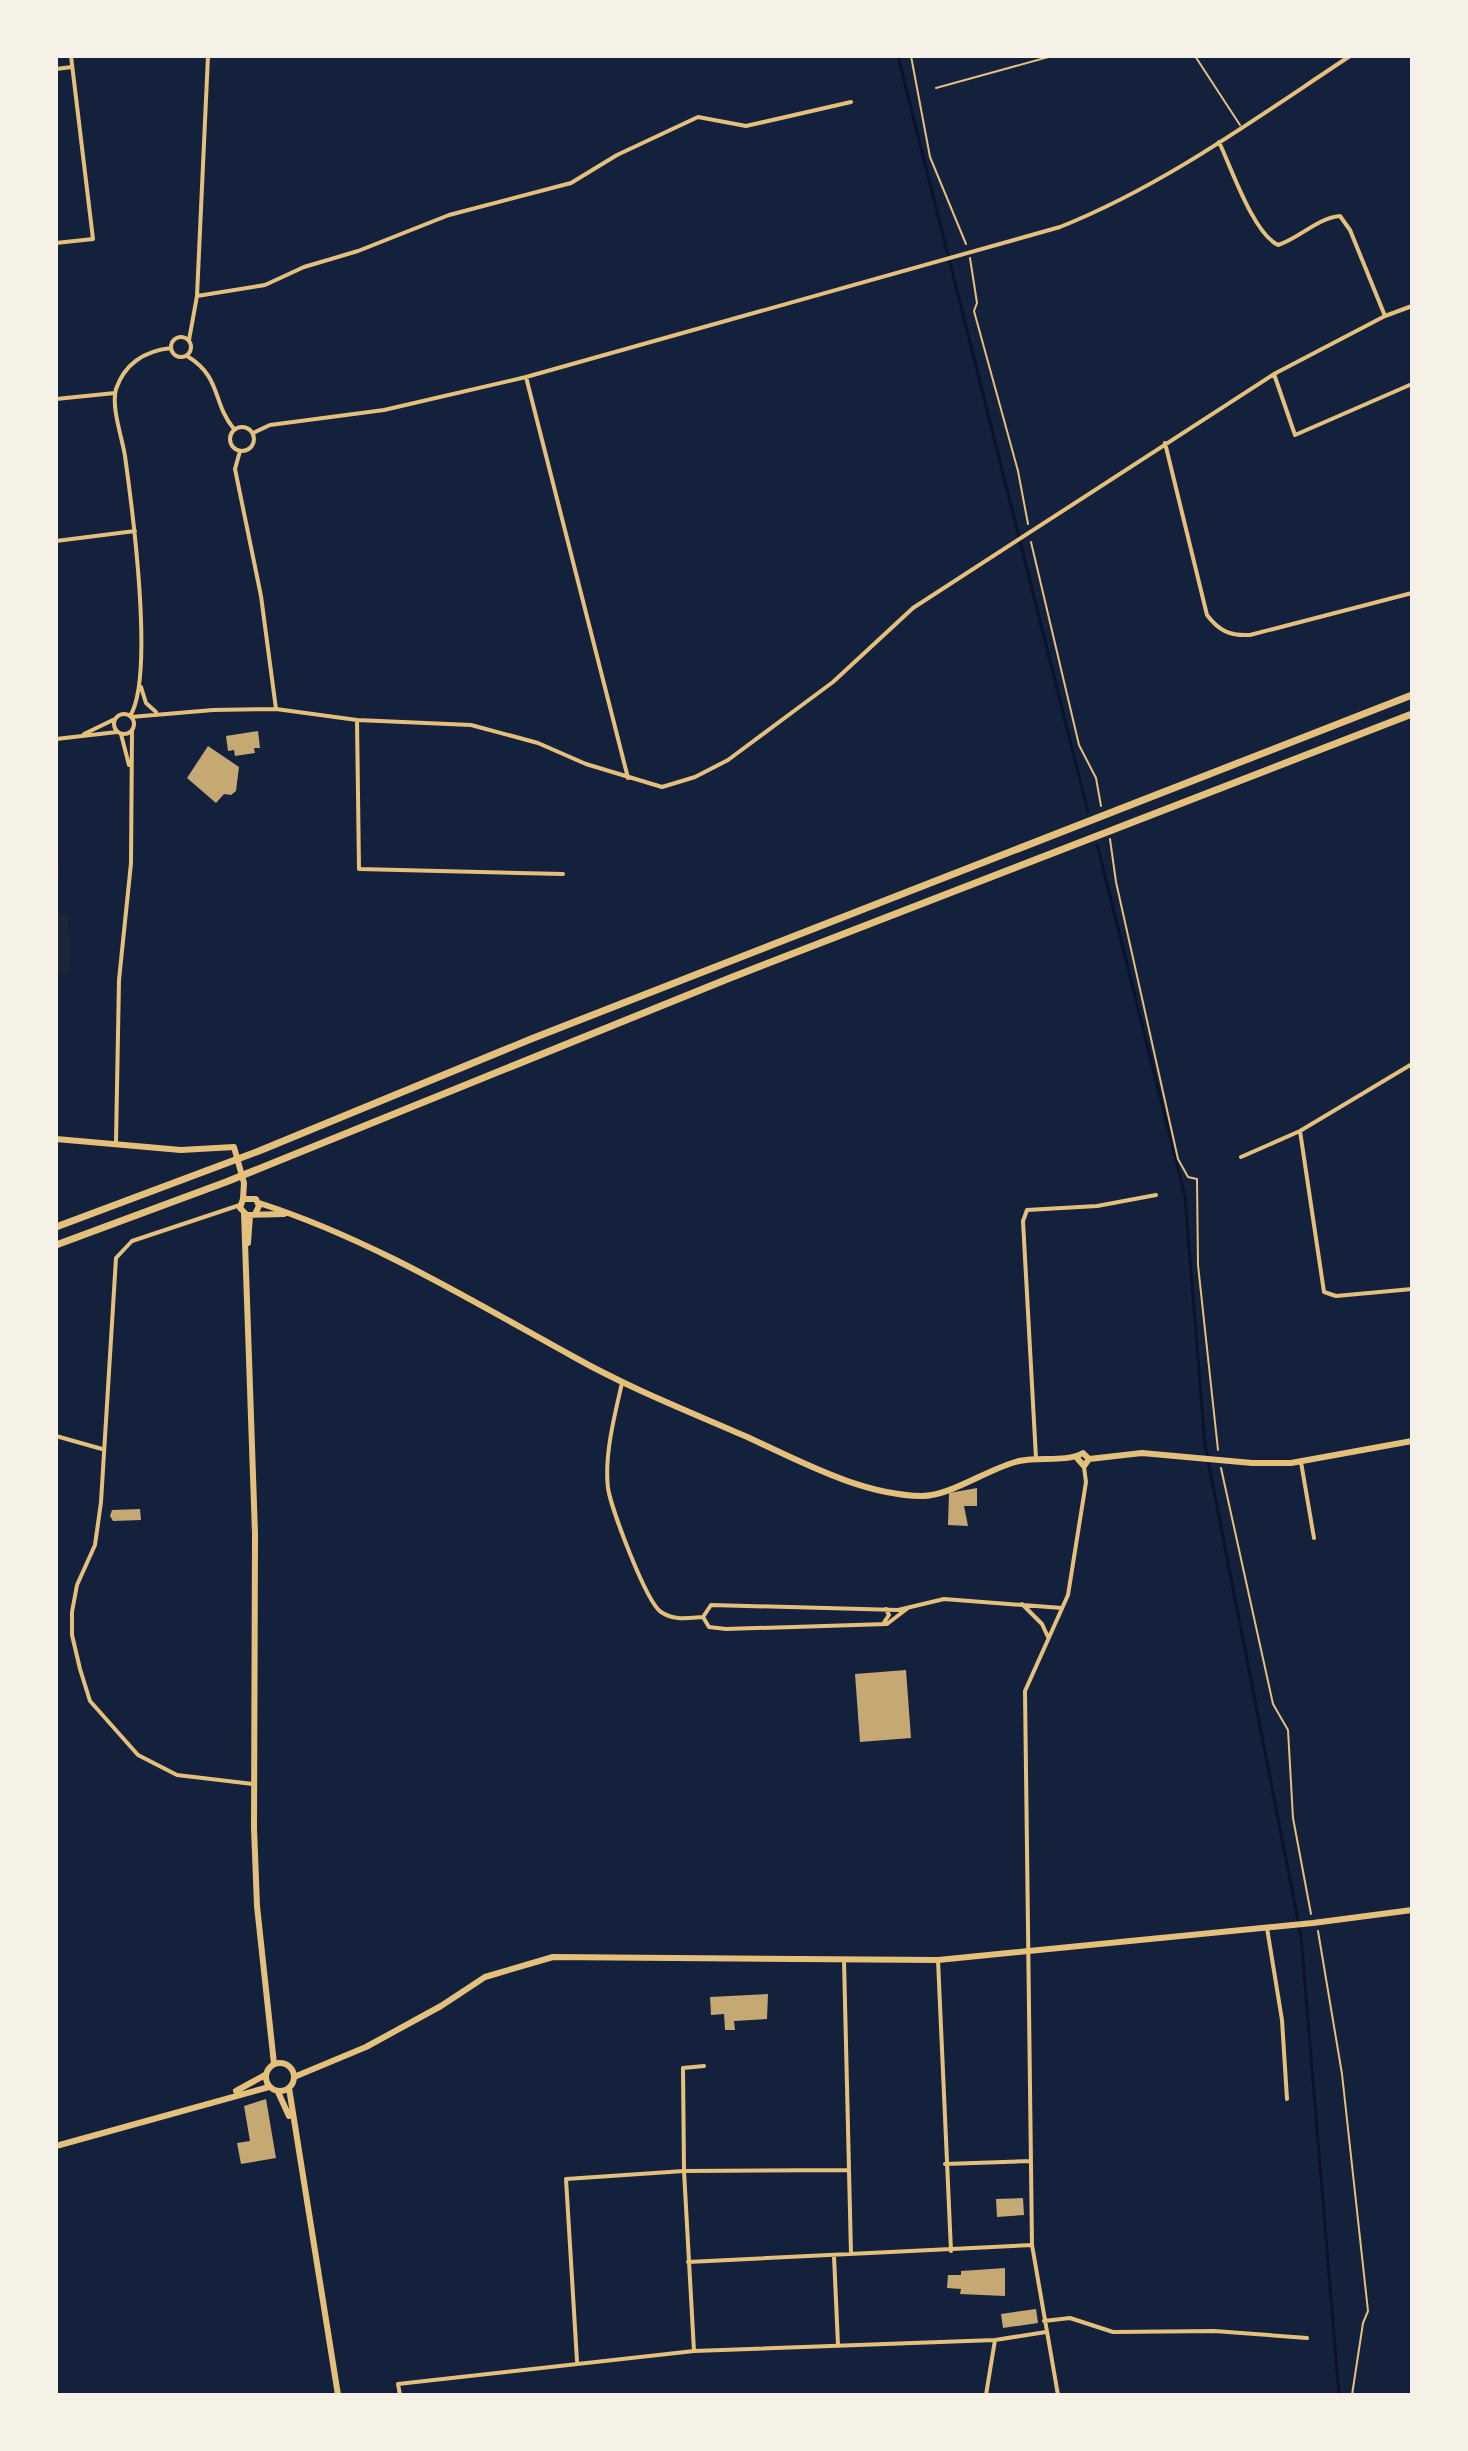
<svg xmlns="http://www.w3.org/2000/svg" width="1468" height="2451" font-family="Literata,serif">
  <rect width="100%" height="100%" fill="#14213d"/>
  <path fill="#1d2539" d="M56,832L59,866L57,912L68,914L70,974L56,975Z"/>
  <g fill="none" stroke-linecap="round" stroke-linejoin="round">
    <path stroke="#0b132b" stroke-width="3" d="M898,56L1088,812
      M1097,844L1185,1197L1205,1445L1301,1936L1339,2395"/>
  </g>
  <path fill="#c6a872" d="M258,731L260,748H254L255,753L235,756L234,750L228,751L226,736Z
    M208,746L239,767L236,791L231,795L224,794L216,803L187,778Z
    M977,1488V1506H964L968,1526L948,1525L949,1493Z
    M140,1509L141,1520L113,1521L110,1516L112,1510Z
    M906,1670L911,1738L860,1742L855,1674Z
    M768,1994L767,2019L734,2021L735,2030H725L724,2014L711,2015L710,1997Z
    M266,2099L276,2158L241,2164L237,2143L250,2141L244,2106Z
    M1023,2198L1024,2215L997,2217L996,2199Z
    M1005,2268V2296L960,2294L961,2289L947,2288L948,2275H961V2271Z
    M1036,2309L1038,2323L1003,2328L1001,2314Z"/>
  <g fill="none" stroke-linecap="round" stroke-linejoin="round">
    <path stroke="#e5c07b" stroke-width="2" d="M911,56L930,157L966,244
      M970,258L977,303L974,311L1018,471L1028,524
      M1031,542L1079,745L1096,778L1101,806
      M1110,839L1116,882L1178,1159L1188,1177L1197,1179L1198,1265L1218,1450
      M1221,1468L1273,1704L1288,1730L1293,1818L1311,1914
      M1318,1931L1342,2074L1368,2311L1363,2323L1352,2395"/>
    <path stroke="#e5c07b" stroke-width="2" d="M1195,56L1240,125
      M936,88L1052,56"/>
    <path stroke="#e5c07b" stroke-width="4" d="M56,69L72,67
      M1219,142C1231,167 1253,233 1278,245C1300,238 1317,218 1340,216L1350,230L1385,316
      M56,243L93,239L71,56
      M197,296L265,285L304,267L358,251L449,215L571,183L617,155L698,117L746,126L851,102
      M171 347a10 10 0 1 1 20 0a10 10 0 1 1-20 0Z
      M189,340L197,296L208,56
      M187,356C222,377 212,403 234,429
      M1274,374L1295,435L1412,384
      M526,377L628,778
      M56,399L115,393
      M230 439a12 12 0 1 1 24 0a12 12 0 1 1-24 0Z
      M253,433L270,425L384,410L526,377L1060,227C1165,185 1256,118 1350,56
      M1165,443L1207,615C1219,631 1230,636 1250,635L1412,593
      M240,451L235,469L261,596L276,709
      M56,541L135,531
      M141,687L146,703L156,712
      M114 724a10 10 0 1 1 20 0a10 10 0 1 1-20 0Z
      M130,716C155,677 132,506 125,456C122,437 111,407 116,389C125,363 144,351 171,348
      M131,717L213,710L276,709L357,720L471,725L538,743L586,764L662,787L695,777L728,760L833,682L913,608L1274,374L1385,316L1412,306
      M357,720L359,869L563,874
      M84,734L115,719
      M121,734L129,765
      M56,739L117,732
      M1300,1131L1324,1292L1336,1296L1412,1289
      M116,1142L119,980L131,863L132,730
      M1241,1157L1300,1131L1412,1064
      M240,1205L132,1241L116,1258L101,1502L95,1545L77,1585L72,1612V1635L80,1669L90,1701L138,1755L177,1775L253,1784
      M622,1383C615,1414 604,1455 608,1488C611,1508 646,1602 661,1612C674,1621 688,1618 703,1617
      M56,1436L102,1449
      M1036,1458L1023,1221L1027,1210L1097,1206L1156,1195
      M1301,1462L1314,1538
      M1022,1604L1042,1624L1048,1637
      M703,1617L711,1605L898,1610L944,1599L1062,1608
      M703,1617L709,1627L726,1629L887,1624L908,1608
      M883,1624L889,1615L886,1609
      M1267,1928L1282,2020L1287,2099
      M844,1960L851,2254
      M938,1960L951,2251
      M945,2164L1029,2161
      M834,2256L838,2345
      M688,2262L1032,2245
      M1044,2321L1070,2318L1113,2332L1214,2331L1307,2338
      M694,2351L684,2171L683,2068L704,2066
      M577,2361L566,2179L684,2171L849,2170
      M400,2395L398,2384L694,2351L995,2340L1046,2332
      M986,2395L995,2340
      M1058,2395L1032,2245L1025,1691L1068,1595L1086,1482L1084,1467"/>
    <path stroke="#e5c07b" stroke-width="6" d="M56,1139L181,1150L234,1147L244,1183L243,1199
      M259,1203C371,1239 472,1301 574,1357C629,1388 688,1411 745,1436C800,1461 861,1495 922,1496C951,1496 989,1468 1019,1461C1040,1456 1065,1463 1083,1453L1089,1459L1142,1453L1252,1463H1291L1412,1441
      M244,1213L255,1534L254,1828L257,1906L274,2064
      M255,1214L259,1206L256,1199H243L240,1208L247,1215L284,1214
      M248,1243L250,1215
      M1077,1458L1084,1466L1089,1459
      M266 2077a14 14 0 1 1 28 0a14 14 0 1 1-28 0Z
      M294,2077L366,2047L441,2006L485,1977L553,1957L938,1960L1313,1923L1412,1910
      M289,2088L338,2395
      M236,2091L265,2075
      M278,2092L289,2116
      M56,2146L269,2087"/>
    <path stroke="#e5c07b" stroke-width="7" d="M56,1227L259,1151L531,1039L1412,695
      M56,1245L226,1182L730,978L1412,714"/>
  </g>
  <rect width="1468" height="2451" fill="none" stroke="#f6f1e7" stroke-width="116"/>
</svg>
